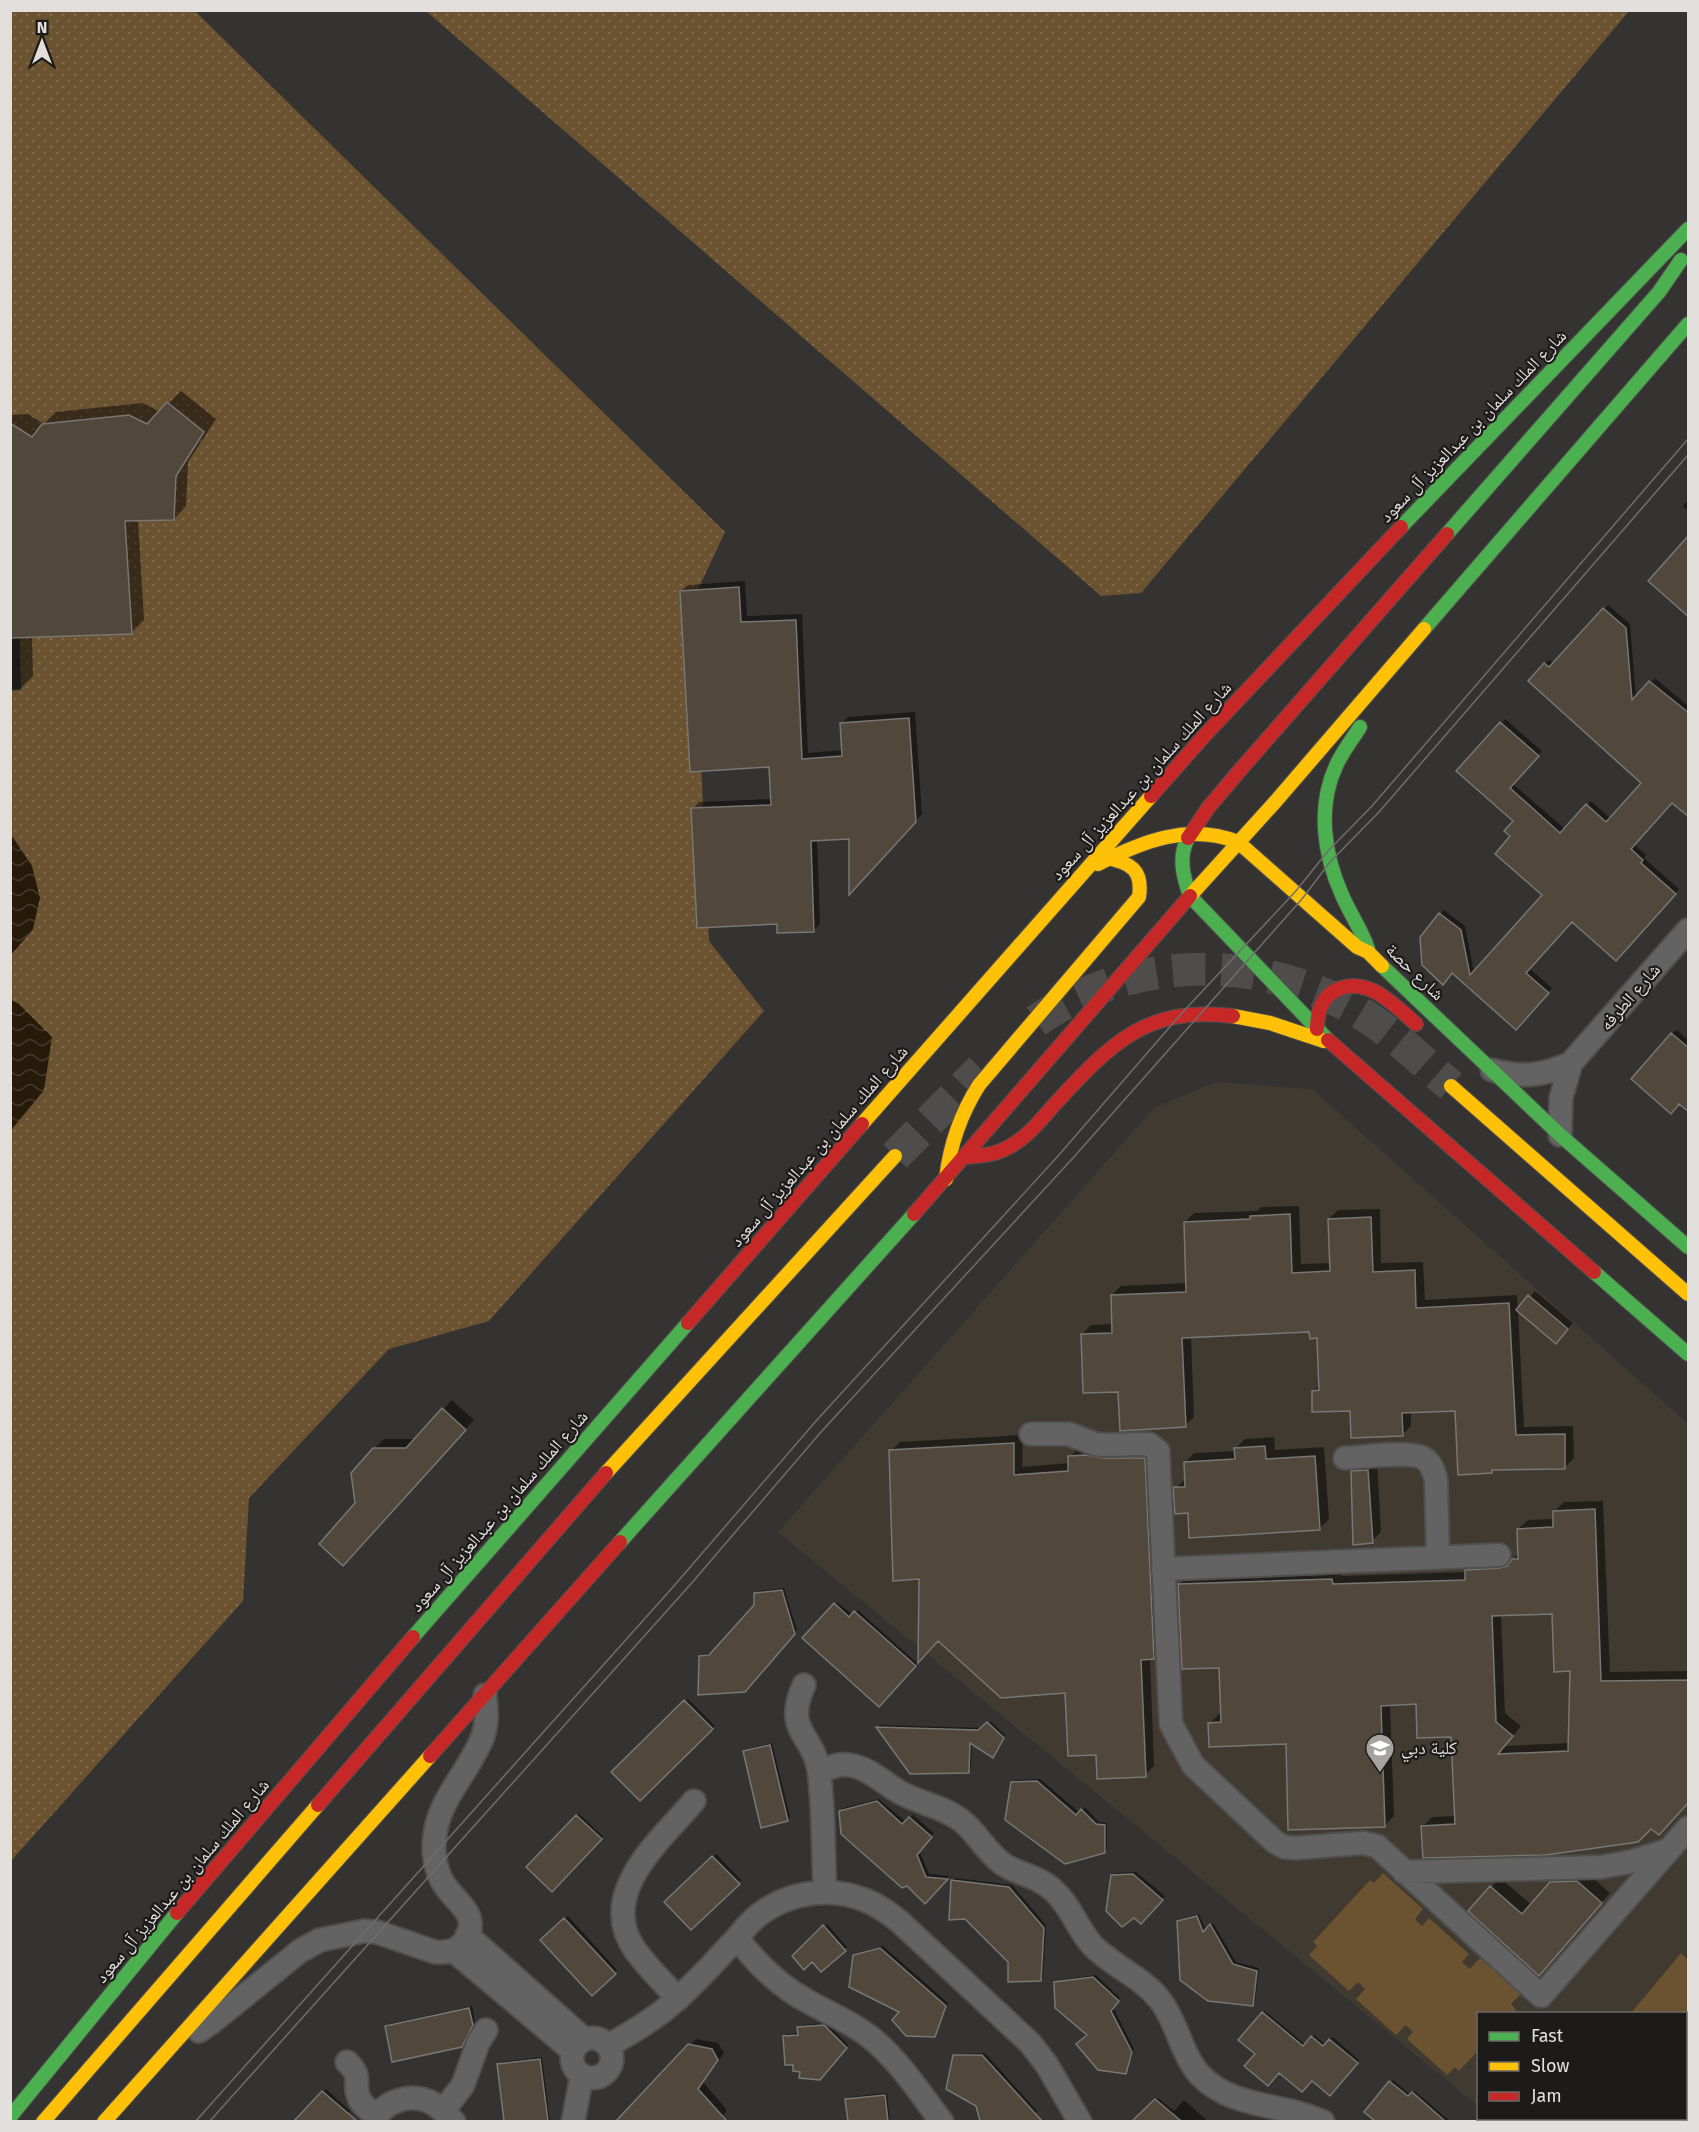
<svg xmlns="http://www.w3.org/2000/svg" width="1699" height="2132" font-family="'Fira Sans','Noto Naskh Arabic',sans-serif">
  <defs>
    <pattern id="grass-dots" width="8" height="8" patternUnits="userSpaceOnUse" patternTransform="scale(1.5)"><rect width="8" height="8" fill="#6b5230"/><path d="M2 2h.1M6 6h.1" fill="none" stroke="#806a4d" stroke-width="1.8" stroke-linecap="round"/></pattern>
    <pattern id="water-waves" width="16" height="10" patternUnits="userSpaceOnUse" patternTransform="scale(1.5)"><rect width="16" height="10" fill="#261a09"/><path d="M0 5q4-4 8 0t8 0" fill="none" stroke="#453b2c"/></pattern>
  </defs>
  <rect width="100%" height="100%" fill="#353331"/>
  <path fill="#413a31" d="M1216,1082L1312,1089L1688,1424V2121H1497L1493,2119L1686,2118V2014H1478V2106L778,1532L1154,1108Z"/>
  <path fill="url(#grass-dots)" d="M11,11H195L725,532L694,598L709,941L764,1011L489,1321L389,1349L249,1498L243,1601L11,1861V1130L44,1090L19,1004L11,1000V955L33,929L32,866L11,834V691L21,690L20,638L132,634L125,521L174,520L176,476L204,432L167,402L147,424L129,415L42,424L32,437L15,426H11Z
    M426,11H1629L1141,593L1101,596Z"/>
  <path fill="#6b5230" d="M1383,1873L1423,1909L1415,1919L1422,1926L1429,1918L1469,1954L1462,1962L1470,1969L1480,1958L1521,1994L1511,2004L1516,2010L1513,2013L1478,2014V2051L1459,2071L1455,2067L1447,2075L1407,2039L1413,2032L1406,2025L1396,2035L1356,1999L1365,1989L1358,1982L1349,1991L1309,1955L1317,1946L1313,1942L1370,1880L1374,1883Z
    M1681,1953L1688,1960V2121H1541L1544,2118H1686V2014L1631,2013Z"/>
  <path fill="url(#water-waves)" d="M10,834L32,866L40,898L33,929L11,955Z
    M11,1000L19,1004L52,1037L44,1090L11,1130Z"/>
  <path fill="#0007" fill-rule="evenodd" d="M181,391L216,419L188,462L186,506L174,519L138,520L144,620L132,632L32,636L33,676L20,689L10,690V415L28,414L44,424L56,412L143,403L160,412Z
    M1688,500V511L1683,506Z
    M745,581L747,616L802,614L808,753L844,750L842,723L848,717L915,712L922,814L851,891L850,837L817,839L820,924L813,931L779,923L693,809L699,802L773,799L770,766L681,591L688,585Z
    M1608,605L1630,624L1636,698L1655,678L1688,706V815L1672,801L1634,844L1646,855L1644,858L1679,889L1616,959L1572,920L1529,968L1552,988L1516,1028L1421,937L1444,910L1465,926L1474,973L1544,895L1512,836L1515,821L1458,771L1505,719L1542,751L1513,784L1565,829L1591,801L1611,819L1644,783L1545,664L1549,660L1554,664Z
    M1677,1030L1687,1039L1688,1037V1110L1672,1034Z
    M1299,1206L1301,1264L1331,1263L1329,1219L1338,1210L1380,1209L1381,1263L1423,1262L1425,1300L1517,1295L1518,1310L1535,1291L1573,1323L1562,1336L1518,1310L1524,1427L1573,1426L1574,1458L1565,1467L1494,1469L1491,1472L1456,1409L1411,1411V1426L1402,1435L1313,1391L1320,1385L1318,1337L1311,1331L1191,1336L1194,1417L1185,1426L1120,1390L1082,1334L1091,1325L1113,1324L1112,1295L1121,1286L1187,1283L1185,1222L1194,1213L1257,1211L1261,1207Z
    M452,1400L474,1420L352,1555L357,1504L374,1449L384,1439H416Z
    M1023,1435L1022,1467L1070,1463V1457L1079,1447L1154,1449L1163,1649L1154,1658H1150L1154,1766L1145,1775L1097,1753L1067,1692L920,1577L891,1451L900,1442Z
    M1274,1437L1275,1450L1324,1447L1329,1519L1319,1529L1189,1511L1175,1488L1186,1479L1185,1463L1194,1453L1236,1451V1448L1245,1439Z
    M1377,1461L1381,1532L1372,1541L1353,1472L1362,1462Z
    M1603,1501L1610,1672L1688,1671V1801L1650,1827L1423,1826L1432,1817L1456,1816L1452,1735L1417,1703L1390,1704L1394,1816L1385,1825L1287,1743L1210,1723L1219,1714H1222L1221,1666L1179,1585L1189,1575L1341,1570V1576L1466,1572L1476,1561L1514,1558L1519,1554L1518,1529L1528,1520L1554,1519V1512L1564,1502ZM1553,1612L1572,1670L1570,1743L1505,1746L1521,1726L1505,1713L1501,1614Z
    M784,1588L797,1630L746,1688L700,1657L703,1654L713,1653L755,1606L756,1594L758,1591Z
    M837,1602L853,1615L858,1610L917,1663L879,1704L805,1638Z
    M688,1699L715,1726L640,1799L613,1772Z
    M990,1721L1005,1735L996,1753L972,1742L971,1769L968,1772L878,1728L880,1725L983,1728Z
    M772,1743L790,1817L788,1820L744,1752L747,1749Z
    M1040,1779L1080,1813L1085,1807L1099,1822L1107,1823V1849L1105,1852L1012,1783L1015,1780Z
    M879,1799L906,1822L913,1815L934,1833L919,1850L929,1874L949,1876L925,1902L841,1812L844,1808Z
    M579,1814L603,1836L552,1890L528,1867Z
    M716,1854L741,1880L691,1928L666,1902Z
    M1136,1872L1165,1896L1141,1922L1112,1876L1115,1873Z
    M1586,1872L1610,1893L1548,1964L1491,1887L1500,1878L1532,1905L1561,1873Z
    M955,1878L1012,1885L1046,1925L1043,1977L1040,1979L1010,1962L953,1880Z
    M1199,1914L1206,1931L1213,1923L1236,1962L1259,1968L1255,2001L1253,2004L1178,1921L1181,1919Z
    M568,1916L617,1970L592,1994L542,1940Z
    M827,1924L847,1947L822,1970L812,1960L794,1956Z
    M883,1946L948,2003L935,2036L902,2012L854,1956L857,1953Z
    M1096,1975L1120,1998L1113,2007L1134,2049L1128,2070L1125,2073L1056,1983L1059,1980Z
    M472,2006L475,2021L461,2046L386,2027L389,2024Z
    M1265,2011L1306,2045L1314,2035L1326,2045L1333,2037L1359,2060L1330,2094L1312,2079L1257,2054L1240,2040Z
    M827,2023L848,2045L822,2076L801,2071L795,2064L785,2036L787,2034L799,2033V2028L802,2025Z
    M696,2039L718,2043L724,2053L703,2082L727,2110L719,2122H618Z
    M985,2053L1037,2111L1032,2122H981L978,2105L955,2056L957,2054Z
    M542,2057L550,2122H506L498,2065L501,2062Z
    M1393,2080L1411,2095L1415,2091L1451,2122H1377L1366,2112Z
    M326,2089L350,2111L341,2122H296Z
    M887,2093L890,2122H849L847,2100L849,2097Z
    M1158,2098L1174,2111L1184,2100L1209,2122H1135Z"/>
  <path fill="#51483b" stroke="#787775" stroke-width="1.5" fill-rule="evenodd" d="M167,402L204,432L176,476L174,520L125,521L132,634L10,638V423L32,437L42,424L129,415L147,424Z
    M1689,535V617L1648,581Z
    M739,587L741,622L796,620L802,759L842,756L840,723L909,718L916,822L849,895V839L811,841L814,932L777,933V924L697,928L691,808L771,805L769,767L690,772L680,591Z
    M1603,608L1626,628L1632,700L1649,681L1689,713V817L1672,803L1631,849L1643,860L1641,863L1676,894L1616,961L1572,922L1526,973L1549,993L1516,1030L1452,973L1443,985L1422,965L1420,937L1439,913L1461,930L1470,975L1542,895L1495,854L1510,836L1504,831L1513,821L1456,771L1500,722L1539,756L1510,788L1560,833L1586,804L1606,822L1641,783L1528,681L1544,663L1549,667Z
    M1671,1033L1689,1048V1112L1679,1104L1671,1114L1631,1079Z
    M1290,1214L1292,1273L1330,1271L1328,1219L1371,1217L1373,1272L1415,1270L1416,1308L1509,1303L1516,1435L1565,1434V1469L1492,1470V1473L1458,1475L1455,1411L1402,1413L1403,1436L1351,1438L1350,1411L1312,1412V1391L1319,1390L1317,1338L1310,1339L1309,1332L1182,1338L1186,1427L1120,1431L1118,1392L1083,1393L1081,1334L1112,1333L1111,1295L1186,1292L1184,1222L1250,1219V1216Z
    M1528,1295L1568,1329L1556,1344L1516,1310Z
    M442,1408L466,1430L343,1566L319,1544L355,1503L351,1473L373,1448H406Z
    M1014,1443V1475L1068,1471V1456L1086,1455L1104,1458H1145L1154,1659L1141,1660L1146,1777L1097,1779L1096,1755L1068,1756L1065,1693L1001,1698L938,1641L918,1663L919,1579L893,1581L889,1450Z
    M1265,1446L1266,1459L1315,1456L1320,1530L1189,1538L1188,1513L1175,1514L1173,1487H1185L1184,1462L1235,1459L1234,1448Z
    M1368,1470L1373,1543L1353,1545L1351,1471Z
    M1595,1509L1601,1681L1689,1680V1802L1659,1835L1651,1829L1638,1842L1546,1855L1423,1858L1421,1826L1455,1824L1451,1737L1417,1738L1416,1704L1381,1706L1385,1827L1288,1830L1286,1744L1209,1747L1208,1723L1221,1722L1219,1668L1182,1669L1178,1584L1332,1579L1333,1584L1465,1580V1570L1500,1568L1507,1566L1512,1559H1518L1517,1529L1553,1527V1511ZM1552,1614L1554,1672L1570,1671L1568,1751L1498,1754L1513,1736L1496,1722L1492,1616Z
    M782,1590L795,1634L745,1692L698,1695L699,1656L709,1655L754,1605V1593Z
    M834,1603L849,1617L854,1611L916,1666L879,1707L802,1638Z
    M684,1700L713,1729L640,1801L611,1772Z
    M987,1722L1004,1738L993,1758L970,1743L969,1773L910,1774L876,1727L978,1730Z
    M770,1745L788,1821L761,1828L743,1751Z
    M1037,1781L1076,1815L1081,1809L1096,1824L1105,1825V1853L1065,1864L1005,1820L1011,1782Z
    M877,1801L902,1824L909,1817L932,1837L917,1855L926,1877L948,1879L925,1904L907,1886L902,1888L841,1834L839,1811Z
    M576,1815L602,1839L552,1892L526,1867Z
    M712,1856L740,1884L691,1930L664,1902Z
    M1133,1874L1163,1900L1141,1924L1134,1918L1122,1927L1106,1911L1111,1875Z
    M951,1880L1009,1887L1044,1928L1041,1981L1008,1982V1962L965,1919L949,1920Z
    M1577,1881L1602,1903L1539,1976L1468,1911L1490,1886L1522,1914L1550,1882Z
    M1197,1916L1203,1932L1210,1924L1233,1964L1257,1971L1253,2006L1208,2001L1180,1980L1177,1921Z
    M564,1918L616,1974L592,1996L540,1940Z
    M823,1925L846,1951L821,1972L812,1962L804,1970L792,1956Z
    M880,1948L946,2006L935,2037L906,2036L892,2020L899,2012L849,1987L853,1955Z
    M1093,1977L1119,2001L1111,2011L1132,2052L1126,2074L1098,2070L1076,2044L1087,2035L1055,2008L1054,1982Z
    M469,2008L473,2025L462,2047L392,2062L385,2026Z
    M1262,2012L1303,2046L1311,2036L1323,2046L1329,2039L1358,2063L1330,2096L1312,2081L1302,2092L1279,2073L1268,2086L1244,2066L1255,2054L1238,2040Z
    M824,2025L847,2048L820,2080L799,2078L800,2072L793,2071V2065H785L783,2036L798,2035L797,2027Z
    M688,2044L712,2049L718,2060L698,2089L727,2121H616Z
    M953,2055H982L1042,2121H980L976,2106L946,2089Z
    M540,2059L548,2121H504L497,2064Z
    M1389,2081L1408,2096L1412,2092L1445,2121H1375L1364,2112Z
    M322,2091L357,2121H294Z
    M885,2095L888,2121H848L845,2099Z
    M1155,2099L1181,2121H1132Z"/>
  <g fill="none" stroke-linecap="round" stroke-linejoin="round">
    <path stroke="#4f4d4b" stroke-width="33" stroke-dasharray="33 16" stroke-linecap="butt" d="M1036,1021C1127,958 1245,953 1343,1003C1383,1023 1417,1057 1451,1086
      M895,1156L981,1069"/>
    <g stroke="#504f4d" stroke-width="26">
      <path id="street" d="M1492,1070C1520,1078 1544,1076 1571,1063
        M1560,1135L1561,1098L1571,1063L1688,930
        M1031,1434H1069L1095,1444L1104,1445L1149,1444L1158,1451L1171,1724L1193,1765L1275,1842L1284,1847L1295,1848L1363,1843L1377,1846L1541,1996L1688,1828
        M1345,1458C1362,1457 1407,1451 1421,1457C1431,1461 1434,1471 1436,1480L1438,1558
        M1163,1569L1499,1555
        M804,1685C783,1732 813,1733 819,1771C824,1811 823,1852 825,1892
        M819,1772C829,1768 838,1763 849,1765C870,1768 883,1783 901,1793C920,1803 944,1807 962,1821C978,1834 986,1852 1003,1864C1019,1875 1039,1876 1054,1891C1071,1906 1078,1930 1093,1946C1114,1967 1142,1977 1160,2000C1178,2023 1181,2055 1201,2076C1233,2109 1284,2103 1323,2122
        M1404,1872L1601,1867L1634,1861L1669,1850
        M467,1935L584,2039
        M737,1938C757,1964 780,1987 809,2002C830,2014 851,2022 870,2037C899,2060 919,2092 942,2122
        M453,1950L573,2051
        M678,1999C664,1983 648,1968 635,1950C596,1894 660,1841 694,1801
        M199,2031L212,2022L300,1951L320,1940L364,1931L377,1932L435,1952C446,1953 457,1951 464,1942C484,1913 451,1901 441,1879C437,1871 435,1861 434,1852C432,1802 467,1778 483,1736C488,1722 486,1709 485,1695
        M572 2058a20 20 0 1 1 40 0a20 20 0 1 1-40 0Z
        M609,2045C633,2032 657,2018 677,1999C698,1981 716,1960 735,1940C743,1931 750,1921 760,1914C789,1892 831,1886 865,1900C878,1905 889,1913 900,1922L1030,2043L1047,2065L1080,2122
        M347,2062C364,2078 352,2082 359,2098C362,2106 371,2111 377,2116
        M443,2111L463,2085L478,2043L486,2030
        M375,2122C381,2102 409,2093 428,2101C438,2105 447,2114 454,2122
        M573,2122L582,2075"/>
    </g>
    <g stroke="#504f4d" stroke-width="16">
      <path id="fast" d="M1401,527L1688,229
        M1447,534L1659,292L1681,260
        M1424,629L1688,324
        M1360,727C1352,740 1342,752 1336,766C1317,807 1324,855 1342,895C1350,914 1362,930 1368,949
        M1188,838C1178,857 1183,876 1190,896L1328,1040
        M1382,966L1560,1135L1688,1247
        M1594,1272L1688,1354
        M620,1542L914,1214
        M413,1637L688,1323
        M10,2117L177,1913"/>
    </g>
    <g stroke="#504f4d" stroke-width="16">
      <path id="slow" d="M1098,864C1143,841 1188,823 1238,842L1357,947L1368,952L1382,966
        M1190,896L1276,801L1424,629
        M1233,1016L1270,1023L1324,1041
        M1451,1086L1688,1294
        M862,1124L1151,796
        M946,1179C950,1144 960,1115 979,1085L1139,897C1143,870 1131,863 1107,858
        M606,1473L895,1156
        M43,2122L318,1805
        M104,2122L430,1756"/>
    </g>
    <g stroke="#504f4d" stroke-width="16">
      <path id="jam" d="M1151,796L1204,736L1401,527
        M1188,838L1208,808L1241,769L1447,534
        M1317,1029C1317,1013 1321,998 1336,990C1368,975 1394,1005 1416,1024
        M1328,1040L1594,1272
        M965,1157C979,1156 993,1155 1005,1149C1025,1140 1039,1122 1053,1106C1109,1046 1144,1005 1233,1016
        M914,1214L1190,896
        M688,1323L862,1124
        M430,1756L620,1542
        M318,1805L606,1473
        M177,1913L413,1637"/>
    </g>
    <use href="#street" stroke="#636363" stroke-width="22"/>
    <use href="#fast" stroke="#4caf50" stroke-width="14"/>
    <use href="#slow" stroke="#ffc107" stroke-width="14"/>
    <use href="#jam" stroke="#c62828" stroke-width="14"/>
    <path stroke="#6f6e6d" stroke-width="1.5" d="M195,2122L673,1587L816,1421L1058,1156L1181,1014L1295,892L1328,851L1372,806L1688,439
      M209,2122L690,1585L821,1432L1073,1158L1302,899L1330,862L1379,812L1688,455"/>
  </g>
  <defs>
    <g id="school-pin" transform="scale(1.5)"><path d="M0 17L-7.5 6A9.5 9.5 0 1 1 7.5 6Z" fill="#a5a3a0" stroke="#1d1b19"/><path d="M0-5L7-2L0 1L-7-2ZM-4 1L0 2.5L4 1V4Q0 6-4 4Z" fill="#fff"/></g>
  </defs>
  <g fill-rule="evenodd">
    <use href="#school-pin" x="1380" y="1748"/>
  </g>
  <g text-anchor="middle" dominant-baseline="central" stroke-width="4.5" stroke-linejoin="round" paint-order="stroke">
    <g font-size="18" fill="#e2dfdc" stroke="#1d1b19">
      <text transform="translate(1473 426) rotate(-46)">شارع الملك سلمان بن عبدالعزيز آل سعود</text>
      <text transform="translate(1141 781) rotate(-48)">شارع الملك سلمان بن عبدالعزيز آل سعود</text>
      <text transform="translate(1415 972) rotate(44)">شارع حصة</text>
      <text transform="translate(1630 997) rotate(-49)">شارع الطرفه</text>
      <text transform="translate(819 1146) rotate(-49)">شارع الملك سلمان بن عبدالعزيز آل سعود</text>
      <text transform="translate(499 1511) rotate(-49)">شارع الملك سلمان بن عبدالعزيز آل سعود</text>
      <text transform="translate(182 1881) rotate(-50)">شارع الملك سلمان بن عبدالعزيز آل سعود</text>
    </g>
    <g font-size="18" fill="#e2dfdc" stroke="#1d1b19" text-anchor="start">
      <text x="1401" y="1748">كلية دبي</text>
    </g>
  </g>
  <rect width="1699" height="2132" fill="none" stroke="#e2dfdc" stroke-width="24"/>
  <rect x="1477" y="2012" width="210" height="108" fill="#1d1b19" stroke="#6c6967" stroke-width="1.5"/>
  <rect x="1489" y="2032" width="30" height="9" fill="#4caf50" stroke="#6c6967" stroke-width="1.5"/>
  <text x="1531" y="2042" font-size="18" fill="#e2dfdc">Fast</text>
  <rect x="1489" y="2062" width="30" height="9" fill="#ffc107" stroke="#6c6967" stroke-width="1.5"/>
  <text x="1531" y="2072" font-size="18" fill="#e2dfdc">Slow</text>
  <rect x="1489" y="2092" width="30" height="9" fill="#c62828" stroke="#6c6967" stroke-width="1.5"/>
  <text x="1531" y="2102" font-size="18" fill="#e2dfdc">Jam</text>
  <g transform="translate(42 42)" stroke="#1d1b19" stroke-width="4.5" paint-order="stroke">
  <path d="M0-4.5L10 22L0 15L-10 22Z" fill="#e2dfdc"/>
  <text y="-9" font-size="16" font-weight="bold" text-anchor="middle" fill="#e2dfdc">N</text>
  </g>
</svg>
